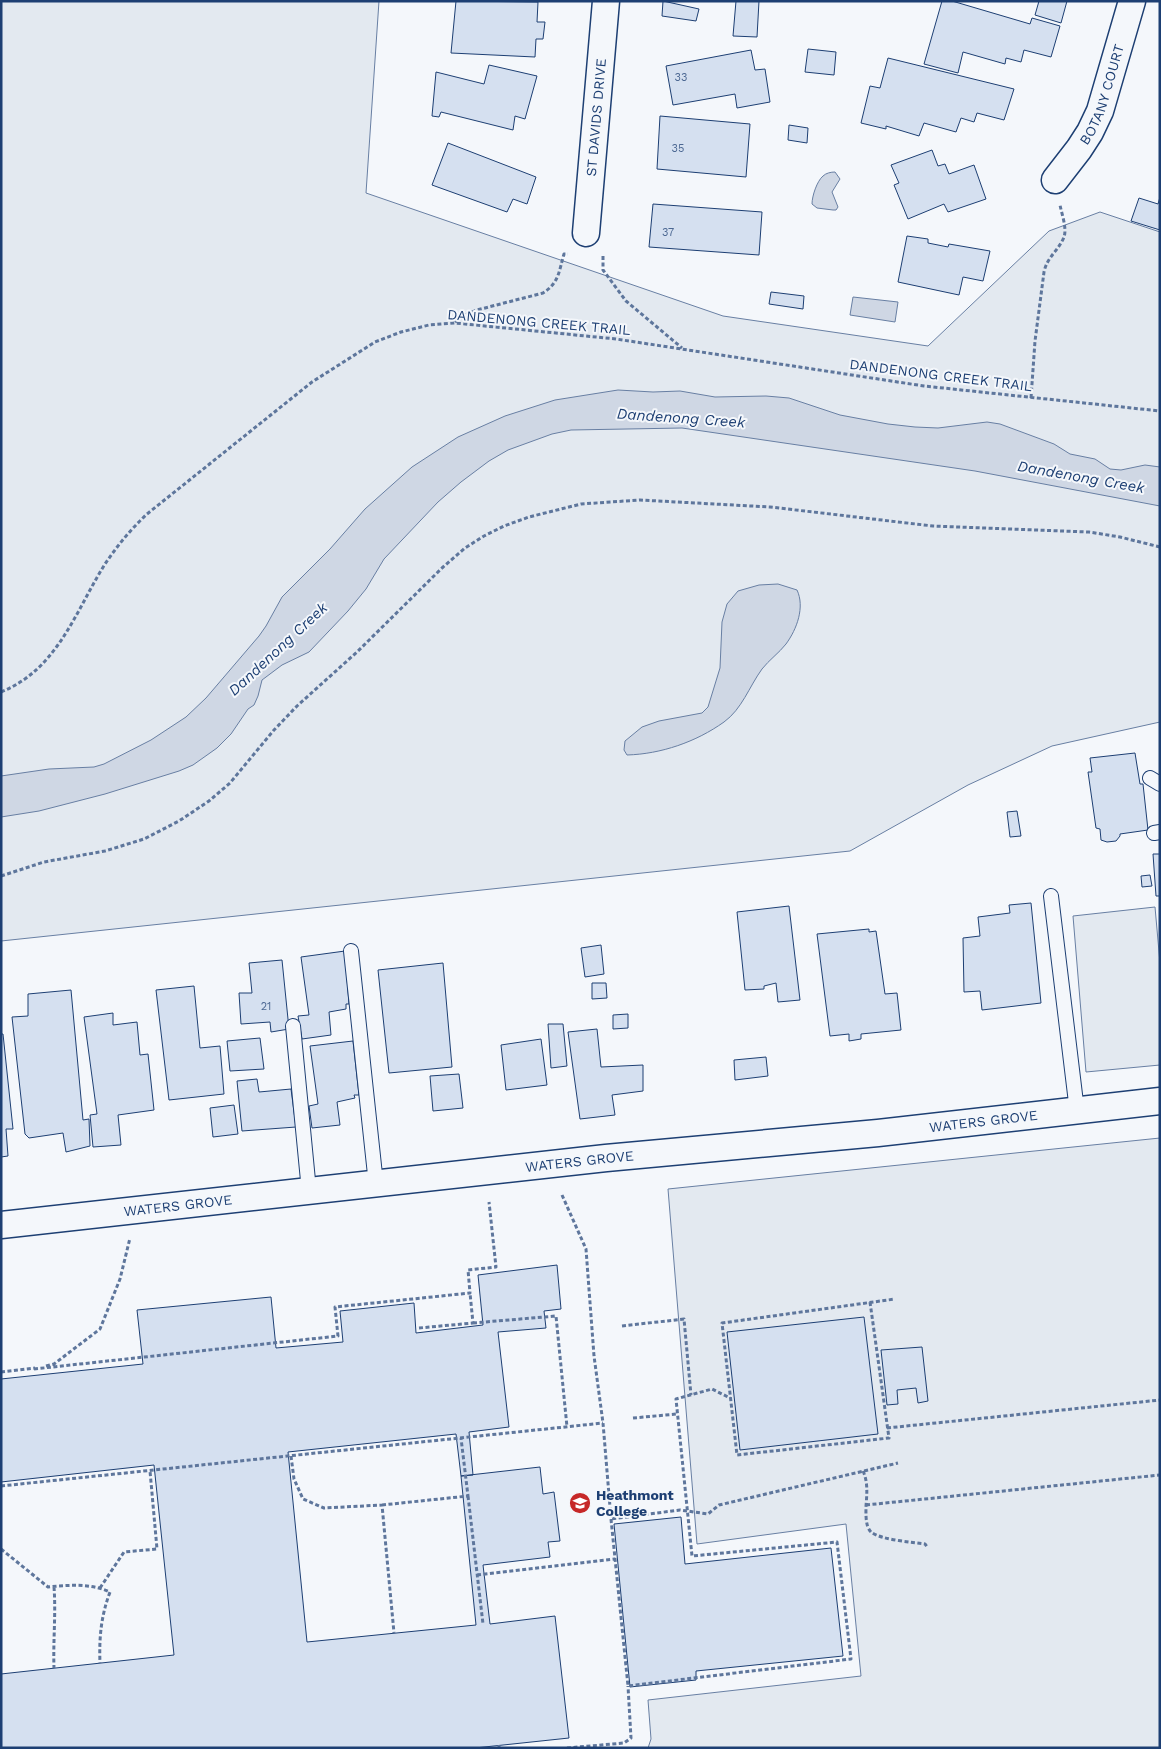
<svg xmlns="http://www.w3.org/2000/svg" width="1161" height="1749" font-family="'Work Sans',sans-serif">
  <rect width="100%" height="100%" fill="#f4f7fb"/>
  <path fill="#e3e9f0" stroke="#687fa3" d="M1,1H379L366,193L723,316L928,346L1049,231L1100,212L1160,232V722L1052,746L968,785L850,851L1,941Z
    M1155,907L1160,963V1065L1086,1072L1073,916Z
    M1160,1138V1748H648L651,1739L648,1700L861,1676L846,1524L697,1544L668,1189Z"/>
  <path fill="#cfd7e4" stroke="#687fa3" d="M835,172L840,179L832,192L838,207L836,210H833L817,208L812,204C812,196 817,181 823,176C826,173 831,172 835,172Z
    M853,297L898,302L895,322L850,315Z
    M618,390L653,392L680,391L715,397L766,396L789,398L840,415L888,424L915,427L938,428L987,422L1000,424L1054,444L1070,454L1095,459L1110,469L1121,470L1145,465L1160,467V506L975,471L682,428L571,430L552,434L508,450L489,461L461,482L438,502L384,559L366,589L348,611L309,652L282,665L262,680L258,696L254,705L248,709L231,734L217,748L193,765L179,771L105,794L39,811L1,817V776L49,769L94,767L104,764L151,740L186,717L206,698L259,636L266,626L282,597L330,549L365,509L412,467L458,437L505,416L555,400Z
    M778,584L797,590C805,607 797,629 786,644C779,653 769,660 762,669C749,687 742,709 724,722C696,742 661,754 627,755L624,750L625,741L642,727L659,721L702,713L708,707L720,668L722,622L727,604L738,591L759,585Z"/>
  <path fill="#d5e0f0" stroke="#1d3f73" d="M456,1L538,2L537,22H545L543,39H536L535,57L451,53Z
    M663,1L699,9L696,21L662,16Z
    M736,1H759L757,37L733,36Z
    M942,1H952L1030,24L1032,18L1060,26L1051,57L1024,50L1021,62L1006,58L1005,64L963,52L958,73L924,64Z
    M1039,1H1067L1061,23L1035,15Z
    M808,49L836,52L834,75L805,72Z
    M751,50L755,70L765,69L770,102L737,108L735,94L673,105L666,66Z
    M888,58L1014,89L1004,120L977,113L974,122L961,118L956,132L924,123L919,136L886,126V129L861,123L870,86L880,88Z
    M489,65L537,76L525,119L515,116L513,130L441,112L439,117L432,116L436,72L484,84Z
    M660,116L750,124L746,177L657,169Z
    M789,125L808,128L807,143L788,140Z
    M448,143L536,177L527,204L513,199L507,212L432,185Z
    M932,150L938,166L945,164L949,174L974,165L986,199L948,212L944,204L908,219L894,185L899,183L891,165Z
    M1160,197V230L1131,221L1139,198L1158,204Z
    M653,204L762,212L759,255L649,247Z
    M907,236L928,239V243L948,247L949,244L990,251L983,281L963,277L959,295L898,282Z
    M771,292L804,296L803,309L769,304Z
    M1135,753L1140,784H1143L1148,830L1120,834V836L1116,841L1107,842L1101,840L1100,829L1096,828L1088,772H1092L1090,758Z
    M1017,811L1021,836L1010,837L1007,812Z
    M1153,854H1160V896H1156Z
    M1150,875L1152,886L1142,887L1141,876Z
    M1031,903L1041,1003L982,1010L980,991L964,992L963,938L980,936L978,917L1010,913L1009,905Z
    M789,906L800,1000L778,1002L776,983L764,986V989L745,990L737,912Z
    M869,929V932L876,931L885,994L897,993L901,1030L861,1034V1039L849,1041V1034L830,1036L817,934Z
    M601,945L604,974L585,977L581,948Z
    M345,951L349,1004H346V1009L329,1012L331,1035L302,1039L298,1016L309,1015L301,957Z
    M282,960L289,1029L271,1032L270,1022L241,1024L239,993H252L249,963Z
    M443,963L452,1067L389,1073L378,970Z
    M592,983H606L607,998L592,999Z
    M194,986L200,1048L220,1046L224,1094L169,1100L156,990Z
    M71,990L83,1120L89,1119L90,1146L66,1152L63,1133L29,1138L25,1134L12,1017L28,1016V994Z
    M113,1013V1025L137,1022L140,1055L148,1054L154,1110L118,1115L121,1145L93,1147L90,1115L97,1114L84,1017Z
    M628,1014V1028L613,1029V1015Z
    M548,1024H563L567,1066L551,1068Z
    M597,1029L601,1067L643,1065V1091L612,1095L615,1115L580,1119L568,1032Z
    M1,1034H3L13,1129H6L8,1156L1,1157Z
    M260,1038L264,1069L230,1071L227,1041Z
    M541,1039L547,1085L506,1090L501,1045Z
    M353,1041L359,1095H354L355,1098L337,1102L340,1125L312,1128L309,1106L318,1104L310,1046Z
    M766,1057L768,1076L735,1080L734,1060Z
    M459,1074L463,1108L433,1111L430,1076Z
    M257,1079L259,1092L291,1089L296,1127L242,1131L237,1081Z
    M234,1105L238,1134L213,1137L210,1108Z
    M557,1265L561,1309L544,1311L546,1328L498,1332L509,1427L469,1432L473,1475L461,1476L456,1434L288,1452L307,1642L476,1625L461,1476L540,1467L543,1494L554,1492L560,1541L548,1542L550,1557L483,1565L490,1624L555,1616L569,1738L475,1748H1V1674L174,1655L154,1465L1,1482V1379L143,1364L137,1310L271,1297L276,1348L343,1342L340,1311L414,1303L416,1333L483,1325L478,1275Z
    M864,1317L878,1434L740,1450L727,1332Z
    M922,1347L928,1401L918,1403L916,1388L897,1390L898,1404L887,1405L881,1350Z
    M681,1517L685,1564L831,1548L843,1656L696,1671V1680L630,1687L614,1524Z"/>
  <g fill="none" stroke-linecap="round" stroke-linejoin="round">
    <g stroke="#1d3f73" stroke-width="16">
      <path id="lane" d="M1150,778L1160,784
        M1154,833L1160,832
        M1051,896L1077,1111
        M351,951L376,1184
        M293,1026L309,1191"/>
    </g>
    <g stroke="#1d3f73" stroke-width="29">
      <g id="street">
        <path id="s1" d="M1055,180L1079,149L1090,132L1100,111L1132,1"/>
        <path id="s2" d="M586,233L606,1"/>
        <path id="s3" d="M1,1225L606,1158L878,1133L1160,1101"/>
      </g>
    </g>
    <path stroke="#5e769c" stroke-width="3" stroke-dasharray="4 2.5" stroke-linecap="butt" d="M603,256V270L626,301L682,348
      M455,322L467,314L477,310L543,293C559,283 559,271 564,254H568
      M1031,398L1035,341L1044,272C1047,257 1059,250 1064,237C1067,228 1062,215 1060,205
      M1,692C58,669 75,612 105,564C117,546 131,529 147,514L312,382L375,342L401,332L429,325L455,323L616,339L924,386L1160,411
      M1,876L44,862L105,851L144,839L179,821L209,801L230,783L274,730L297,706L357,652L442,568L465,548L484,536L504,526L529,517L581,504L640,500L770,507L933,526L1089,532L1120,537L1160,547
      M562,1195L586,1249L594,1356L603,1423L611,1519L680,1510L708,1514L719,1505L898,1463
      M870,1302L889,1438L737,1455L722,1323L895,1299
      M473,1323L556,1316L567,1427
      M622,1326L684,1319L691,1395
      M419,1328L473,1323L470,1293
      M46,1366L54,1364L100,1329L120,1279L130,1238
      M34,1369L338,1336L335,1307L470,1293L468,1270L496,1267L489,1202
      M1,1372L35,1368
      M633,1418L677,1414
      M887,1428L1160,1400
      M291,1456L294,1479L303,1499L324,1508L382,1505L394,1633
      M863,1471C868,1482 867,1493 866,1506C866,1513 865,1526 871,1532C881,1540 912,1542 925,1544L928,1548
      M1,1486L603,1423
      M468,1496L483,1624
      M382,1505L468,1496L461,1438
      M866,1505L1160,1475
      M611,1519L628,1686L851,1659L837,1542L692,1556L676,1399L712,1389L730,1398
      M1,1549L48,1587C69,1585 90,1583 110,1592C101,1616 99,1638 100,1663
      M477,1575L615,1559
      M54,1587C56,1614 53,1641 54,1668
      M100,1588L124,1552L157,1549L150,1471
      M499,1745V1748
      M567,1748L624,1743L631,1738L628,1686"/>
    <use href="#lane" stroke="#f4f7fb" stroke-width="14"/>
    <use href="#street" stroke="#f4f7fb" stroke-width="26"/>
  </g>
  <defs>
    <g id="school-disc" transform="scale(1.125)"><circle r="9.5" fill="#c62828" stroke="#f4f7fb"/><path d="M0-5L7-2L0 1L-7-2ZM-4 1L0 2.5L4 1V4Q0 6-4 4Z" fill="#fff"/></g>
  </defs>
  <g fill-rule="evenodd">
    <use href="#school-disc" x="580" y="1503"/>
  </g>
  <g text-anchor="middle" dominant-baseline="central" stroke-width="4" stroke-linejoin="round" paint-order="stroke">
    <g font-size="11" fill="#4b6792">
      <text x="681" y="77">33</text>
      <text x="678" y="148">35</text>
      <text x="668" y="232">37</text>
      <text x="266" y="1006">21</text>
    </g>
    <g font-size="14" fill="#1d3f73" stroke="#f4f7fb">
      <text stroke="none"><textPath href="#s1" startOffset="99">BOTANY COURT</textPath></text>
      <text stroke="none"><textPath href="#s2" startOffset="116">ST DAVIDS DRIVE</textPath></text>
      <text transform="translate(539 322) rotate(5)">DANDENONG CREEK TRAIL</text>
      <text transform="translate(941 375) rotate(7)">DANDENONG CREEK TRAIL</text>
      <text stroke="none"><textPath href="#s3" startOffset="988">WATERS GROVE</textPath></text>
      <text stroke="none"><textPath href="#s3" startOffset="582">WATERS GROVE</textPath></text>
      <text stroke="none"><textPath href="#s3" startOffset="178">WATERS GROVE</textPath></text>
    </g>
    <g font-size="14" font-weight="bold" fill="#1d3f73" stroke="#f4f7fb" text-anchor="start">
      <text x="596" y="1495">Heathmont<tspan x="596" dy="16">College</tspan></text>
    </g>
    <g font-size="15" font-style="italic" fill="#1d3f73" stroke="#f4f7fb">
      <text transform="translate(681 418) rotate(4)">Dandenong Creek</text>
      <text transform="translate(1081 477) rotate(10)">Dandenong Creek</text>
      <text transform="translate(278 649) rotate(-43)">Dandenong Creek</text>
    </g>
  </g>
  <rect width="1161" height="1749" fill="none" stroke="#1d3f73" stroke-width="5"/>
</svg>
